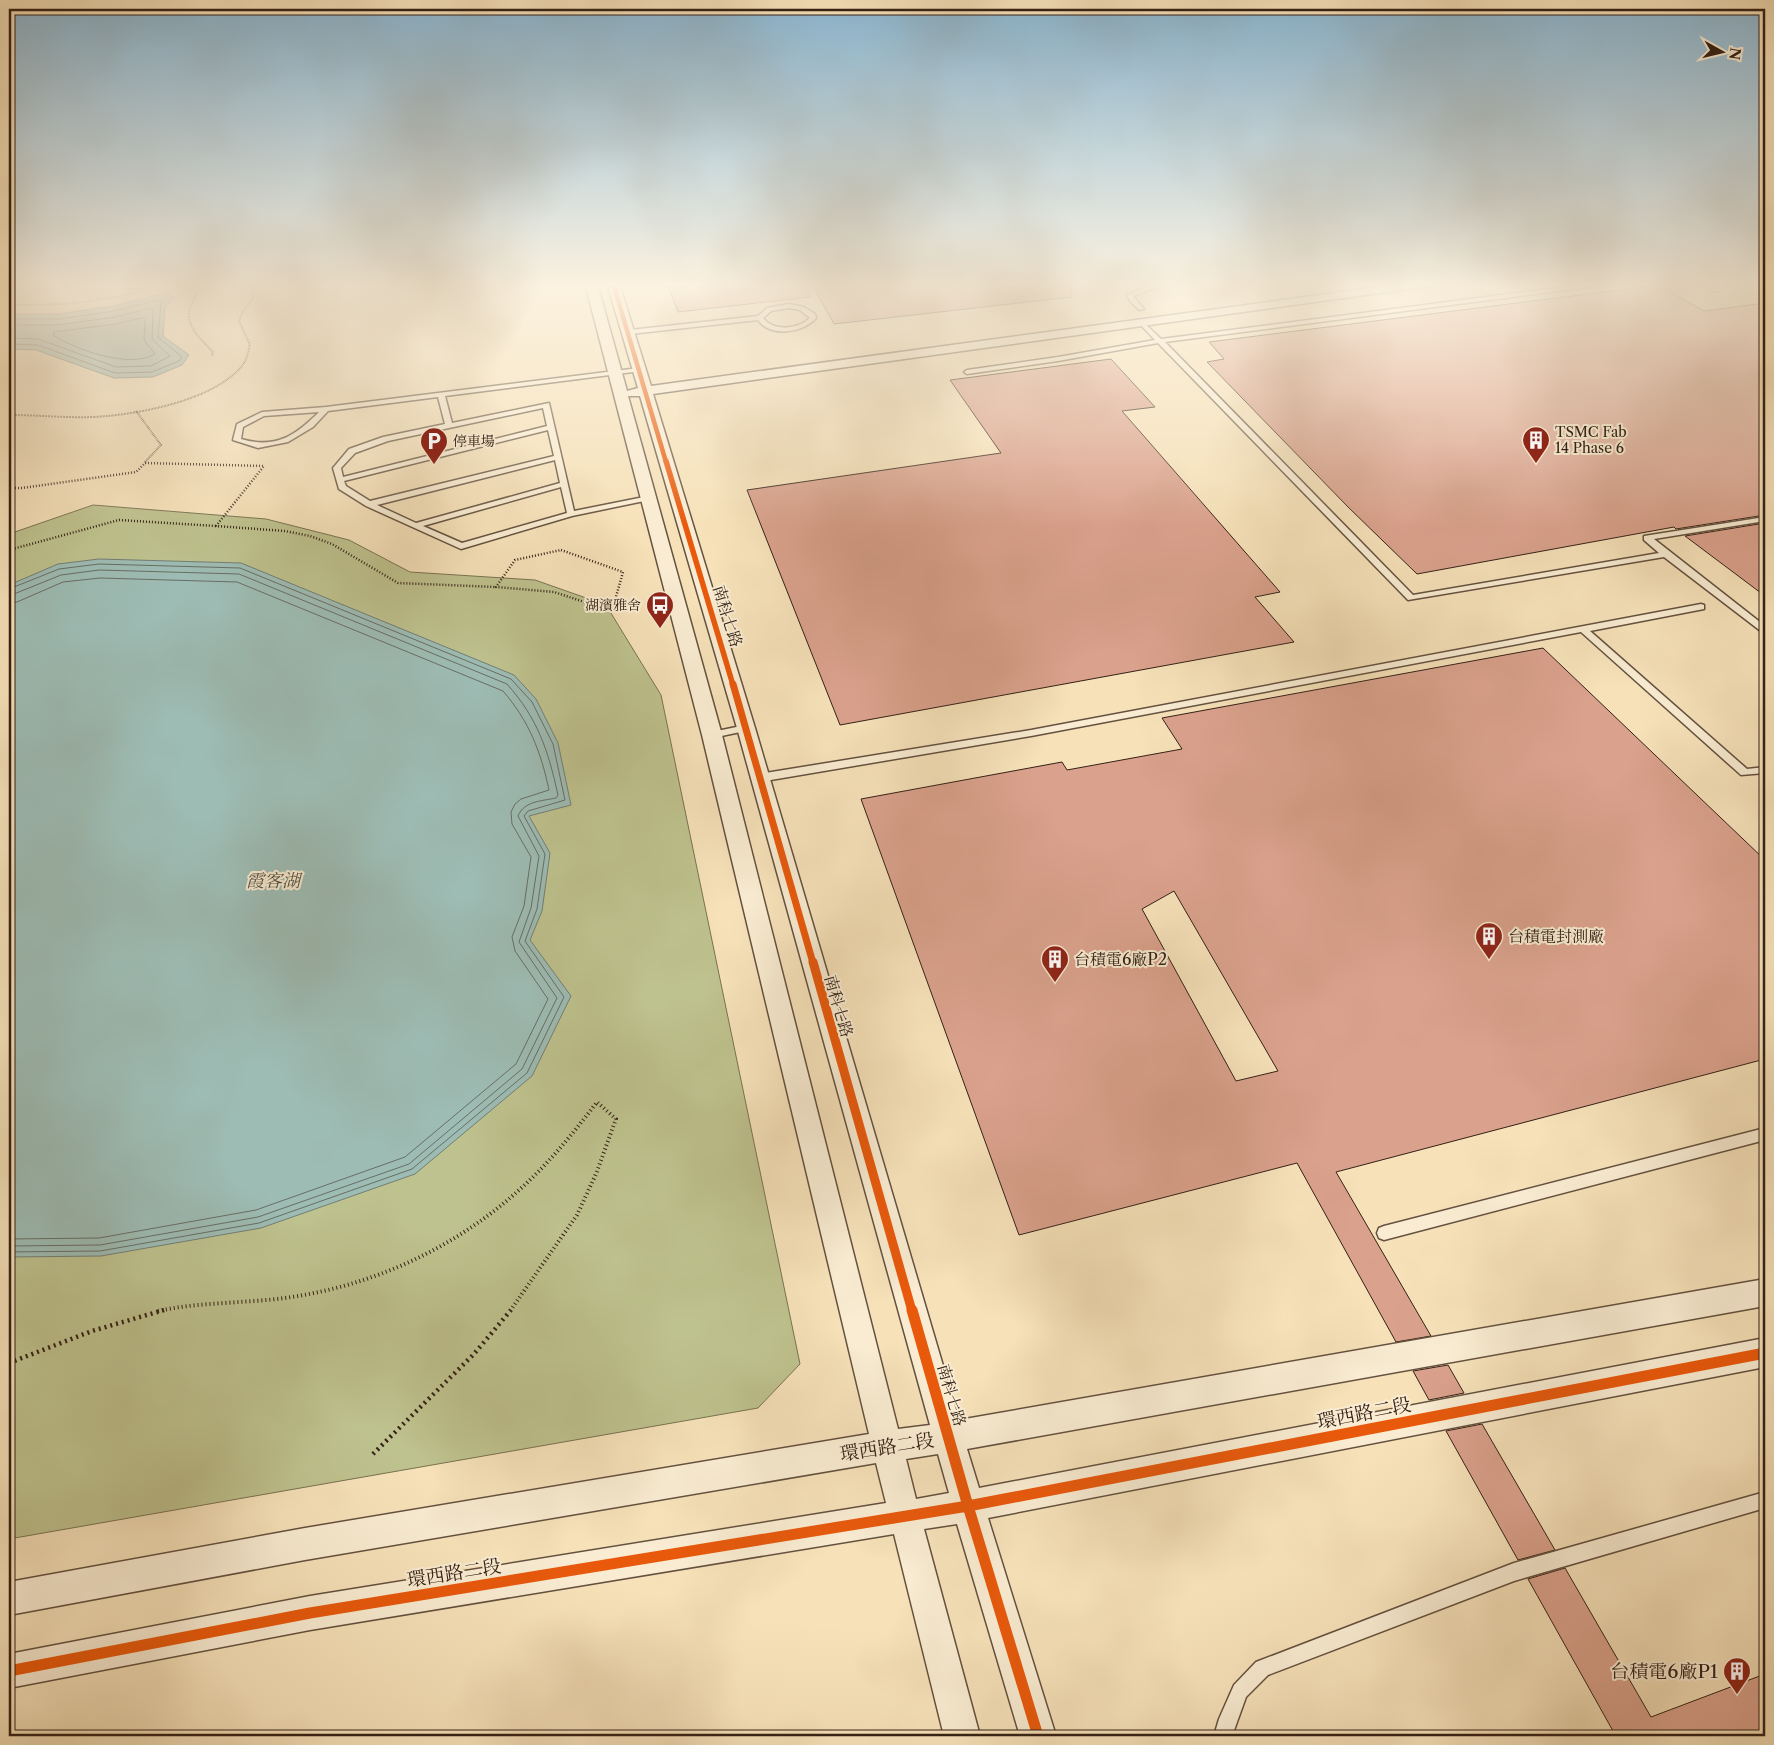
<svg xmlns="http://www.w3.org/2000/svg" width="1774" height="1745" font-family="'Libre Caslon Text','Noto Serif TC',serif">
  <rect width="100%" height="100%" fill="#f6e1b9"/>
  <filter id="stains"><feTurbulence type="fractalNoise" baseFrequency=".004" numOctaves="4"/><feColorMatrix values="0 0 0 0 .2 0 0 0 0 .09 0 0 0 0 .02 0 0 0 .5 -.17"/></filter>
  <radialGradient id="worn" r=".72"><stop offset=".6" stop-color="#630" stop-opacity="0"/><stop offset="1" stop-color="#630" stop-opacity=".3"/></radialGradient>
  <path fill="#bec28e" stroke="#797252" d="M93,505L266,519L349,540L410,572L535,580L606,605L661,695L800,1364L758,1408L9,1539V534Z"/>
  <path fill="#9dbcb4" stroke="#737e75" d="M166,293L175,297L165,307L163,336L189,355L182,365L153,377L114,378L36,350L9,349V314H58L113,306Z
    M99,559L241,563L514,675L536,699L558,743L571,805L529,816L550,853L542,911L530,940L571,996L532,1076L415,1174L261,1228L101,1256L9,1257V585L58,564Z"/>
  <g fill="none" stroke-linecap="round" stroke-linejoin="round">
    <path stroke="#686e65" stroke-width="1" d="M143,318L145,320L144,340L155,354C130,369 76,350 53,335L54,332L116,324Z
      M9,319H59L114,311L159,300L161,303L158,337L182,357L179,361L152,372L115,373L38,345L9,344
      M9,325H59L115,317L151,308L153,311L152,339L170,356L151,366L116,367L38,339L9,338
      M9,589L59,569L99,564L240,568L511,679L532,702L553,744L565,800L528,811L524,816L545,854L537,909L525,941L564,997L527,1073L412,1169L259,1223L100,1251L9,1252
      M9,596L61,575L99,570L239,574L507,684C538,719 548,750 558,795L556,798C542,801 524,801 518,816L539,856L531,908L519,942L557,998L522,1069L409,1164L258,1217L100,1245L9,1246
      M9,603L17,602L63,582L100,578L237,582L503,691C529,721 541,752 549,790L521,799L515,804L511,812L512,824L531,857L524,906L512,937L515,951L548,999L516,1064L405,1157L256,1210L99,1238L9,1239"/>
  </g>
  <path fill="#daa18c" stroke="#342116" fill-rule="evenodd" d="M667,283H809L810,297L678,312Z
    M811,283H1071L1072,297L834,324Z
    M1659,285L1704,311L1765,303V515L1676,529L1674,527L1417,574L1348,507L1207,362L1224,359L1209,342Z
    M1111,359L1155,407L1122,411L1280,592L1255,597L1294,642L840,725L747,490L1001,453L950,380Z
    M1765,523V596L1685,536Z
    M1543,648L1765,860V1059L1336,1172L1431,1336L1396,1342L1297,1163L1019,1235L861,799L1062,762L1067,770L1182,749L1162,718ZM1174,891L1278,1071L1236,1081L1142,909Z
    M1448,1365L1464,1393L1429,1400L1413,1371Z
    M1482,1424L1555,1550L1518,1560L1446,1431Z
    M1565,1568L1651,1717L1765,1674V1736H1605V1734L1613,1731L1528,1579Z"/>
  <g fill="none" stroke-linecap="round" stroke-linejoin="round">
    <g stroke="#64513f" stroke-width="3">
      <path id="service" d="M1153,283H1159L1157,287L1133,296L1144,309L1139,310L1130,301L1127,295L1152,285Z
        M1594,283H1609L1606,285L1165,342L1413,595L1659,553L1644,540V536L1765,517V521L1654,539L1765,626V633L1762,632L1664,557L1408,600L1158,343L1058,361L967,374L964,372L967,370L1058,357L1155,340L1139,323L1142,321L1161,339Z
        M1699,283H1706L1719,291L1714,292Z
        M789,304L804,307L815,314L816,318C803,333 771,338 758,320L630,334L627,332L630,330L758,316L767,308ZM789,308L800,310L810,318C798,329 774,332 763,318L771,311Z
        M639,368L642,370L641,371L445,396L452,423L549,403L574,511L649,496L653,498L649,500L572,516L461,549L366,506L339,489L333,468L349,449L383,437L445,424L438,397L328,411L313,427L288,442L258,448L233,440L237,424L262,412L326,407ZM543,408L547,426L343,477L341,468L355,453L388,441ZM319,412C295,436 276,449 241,439L243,427L264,416ZM548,430L554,456L370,501L346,486L344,481ZM555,460L560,483L416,523L377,505ZM561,487L567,513L462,543L423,526Z
        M1701,604L1704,605V609L1590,631L1747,769L1765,767V773L1741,775L1581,632L1031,736L759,782L754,778L759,774L1031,730Z
        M746,725L750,726L751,728L750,730L712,738L707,735L712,732Z
        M1765,1128V1140L1384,1240L1379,1238L1377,1233L1379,1228L1384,1226Z
        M1765,1492V1508L1514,1581L1268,1675L1246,1697L1232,1736H1214L1219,1719L1234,1685L1256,1662L1514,1563Z"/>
    </g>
    <g stroke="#64513f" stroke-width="3">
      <path id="minor" d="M585,283H597L627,391L638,388L607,283H619L651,386L1407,283H1436L1430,286L653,394L755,728L959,1420L1765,1279V1306L967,1449L979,1488L1765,1338V1367L988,1518L1056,1736H1020L957,1524L924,1529L980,1736H944L894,1534L310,1630L9,1688V1654L310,1596L886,1503L876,1463L305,1560L9,1615V1582L305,1528L869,1434L702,735ZM628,396H640L737,728L930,1425L898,1429L722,735ZM938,1454L949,1493L916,1499L906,1459Z"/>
    </g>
    <path stroke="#342116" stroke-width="2" stroke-dasharray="0.5 1" stroke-linecap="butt" d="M41,283L40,287L50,290H60L79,283
      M9,305C36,305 63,305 89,301C101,299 112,298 124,295C147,290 175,277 198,288L199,291C179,320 192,330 213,352L212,356
      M136,411L161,445L145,462
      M9,415C37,415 65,418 93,417C136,415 213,401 242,366C247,360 248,352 250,345L239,321L242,313L253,298L252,283"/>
    <path stroke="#342116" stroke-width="2.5" stroke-dasharray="1 2" stroke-linecap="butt" d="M145,463L264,466L216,526L285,531L310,536L332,544L398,583L496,587
      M9,488H22L136,472L147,461
      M9,550L119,520L216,526
      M561,550L623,572L612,611L554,592L496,587L515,560Z"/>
    <path stroke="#342116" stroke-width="4" stroke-dasharray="1 3" stroke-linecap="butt" d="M158,1311C204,1301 251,1304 298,1296C388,1281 471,1239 536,1174C558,1152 578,1127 597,1102L616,1119L596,1174L577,1215L510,1311"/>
    <path stroke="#342116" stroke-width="4.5" stroke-dasharray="2 4" stroke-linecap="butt" d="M9,1363L92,1331L164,1310
      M373,1454L474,1354L511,1310"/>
    <use href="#service" fill="#f9ecd2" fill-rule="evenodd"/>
    <use href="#minor" fill="#f9ecd2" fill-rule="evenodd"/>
    <g stroke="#f9ecd2" stroke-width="6">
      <path id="cycleway-far4" d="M613,283L666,462"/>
    </g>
    <g stroke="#f9ecd2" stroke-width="8">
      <path id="cycleway-far3" d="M666,461L733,685"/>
    </g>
    <g stroke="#f9ecd2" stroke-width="10">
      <path id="cycleway-far2" d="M733,684L813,963"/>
    </g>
    <g stroke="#f9ecd2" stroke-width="12">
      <path id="cycleway-far1" d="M813,962L912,1311"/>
    </g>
    <g stroke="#f9ecd2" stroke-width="14">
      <path id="cycleway" d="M912,1310L968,1506L1038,1736
        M9,1671L310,1613L968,1506L1765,1353"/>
    </g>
    <use href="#cycleway-far4" stroke="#e8590c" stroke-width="4.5"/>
    <use href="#cycleway-far3" stroke="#e8590c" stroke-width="5.5"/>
    <use href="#cycleway-far2" stroke="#e8590c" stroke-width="7"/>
    <use href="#cycleway-far1" stroke="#e8590c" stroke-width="9"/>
    <use href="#cycleway" stroke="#e8590c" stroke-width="11"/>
  </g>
  <linearGradient id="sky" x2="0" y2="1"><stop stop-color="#8ab7d3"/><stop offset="0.54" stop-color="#fbf2e0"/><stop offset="1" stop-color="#fbf2e0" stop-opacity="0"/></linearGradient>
  <rect width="1774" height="527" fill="url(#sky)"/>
  <defs>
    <g id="building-pin" transform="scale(1.4375)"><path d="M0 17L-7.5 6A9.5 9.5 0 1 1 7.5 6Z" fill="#8f2418" stroke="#f9ecd2"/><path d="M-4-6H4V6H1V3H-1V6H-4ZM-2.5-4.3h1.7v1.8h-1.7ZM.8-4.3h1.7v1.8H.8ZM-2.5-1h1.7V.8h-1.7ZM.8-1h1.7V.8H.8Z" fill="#fff"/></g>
    <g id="parking-pin" transform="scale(1.4375)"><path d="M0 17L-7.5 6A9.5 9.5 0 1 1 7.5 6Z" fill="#8f2418" stroke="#f9ecd2"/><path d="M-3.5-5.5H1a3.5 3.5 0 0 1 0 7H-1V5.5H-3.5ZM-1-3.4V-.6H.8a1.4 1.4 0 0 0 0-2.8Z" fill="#fff"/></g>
    <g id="bus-pin" transform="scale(1.4375)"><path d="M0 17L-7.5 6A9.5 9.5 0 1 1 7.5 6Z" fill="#8f2418" stroke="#f9ecd2"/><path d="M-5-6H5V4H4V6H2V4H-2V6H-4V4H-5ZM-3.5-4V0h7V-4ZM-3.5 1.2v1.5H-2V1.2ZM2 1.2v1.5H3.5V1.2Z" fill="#fff"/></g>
  </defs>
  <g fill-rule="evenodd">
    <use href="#building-pin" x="1536" y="440"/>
    <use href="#parking-pin" x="434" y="441"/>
    <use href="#bus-pin" x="660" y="605"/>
    <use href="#building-pin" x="1489" y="936"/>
    <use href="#building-pin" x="1055" y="959"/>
    <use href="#building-pin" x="1737" y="1671"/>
  </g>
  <g text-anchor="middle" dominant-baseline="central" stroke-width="4" stroke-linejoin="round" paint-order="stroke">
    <g font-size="14" fill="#342116" stroke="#f9ecd2" text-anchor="start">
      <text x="1555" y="432">TSMC Fab<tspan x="1555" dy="16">14 Phase 6</tspan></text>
      <text x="453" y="441">停車場</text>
      <text x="641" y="605" text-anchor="end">湖濱雅舍</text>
    </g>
    <g font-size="16" fill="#342116" stroke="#f9ecd2">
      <text transform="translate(728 616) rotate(73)">南科七路</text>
      <text transform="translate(839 1006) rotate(74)">南科七路</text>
      <text transform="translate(952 1395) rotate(74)">南科七路</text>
    </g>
    <g font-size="16" fill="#342116" stroke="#f9ecd2" text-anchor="start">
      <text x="1508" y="936">台積電封測廠</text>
      <text x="1074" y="959">台積電6廠P2</text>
    </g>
    <g font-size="18" font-style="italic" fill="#545045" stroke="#f9ecd2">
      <text x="273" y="881">霞客湖</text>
    </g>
    <g font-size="19" fill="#342116" stroke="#f9ecd2">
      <text transform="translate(1364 1413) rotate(-11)">環西路二段</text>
      <text transform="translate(887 1447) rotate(-9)">環西路二段</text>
      <text transform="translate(454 1573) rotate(-9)">環西路二段</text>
    </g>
    <g font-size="19" fill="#342116" stroke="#f9ecd2" text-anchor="end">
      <text x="1718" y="1671">台積電6廠P1</text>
    </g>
  </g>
  <rect width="1774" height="1745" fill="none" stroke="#f6e1b9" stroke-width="30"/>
  <rect x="10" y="10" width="1754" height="1725" fill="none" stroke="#342116" stroke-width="2.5"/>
  <rect x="15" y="15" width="1744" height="1715" fill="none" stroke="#342116"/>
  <g transform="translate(1722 52) rotate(98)" stroke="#f9ecd2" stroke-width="4" paint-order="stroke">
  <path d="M0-4L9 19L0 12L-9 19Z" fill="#342116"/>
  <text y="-8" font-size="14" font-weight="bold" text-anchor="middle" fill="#342116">N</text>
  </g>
  <rect width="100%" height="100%" filter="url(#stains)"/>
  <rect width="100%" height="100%" fill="url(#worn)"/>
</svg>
